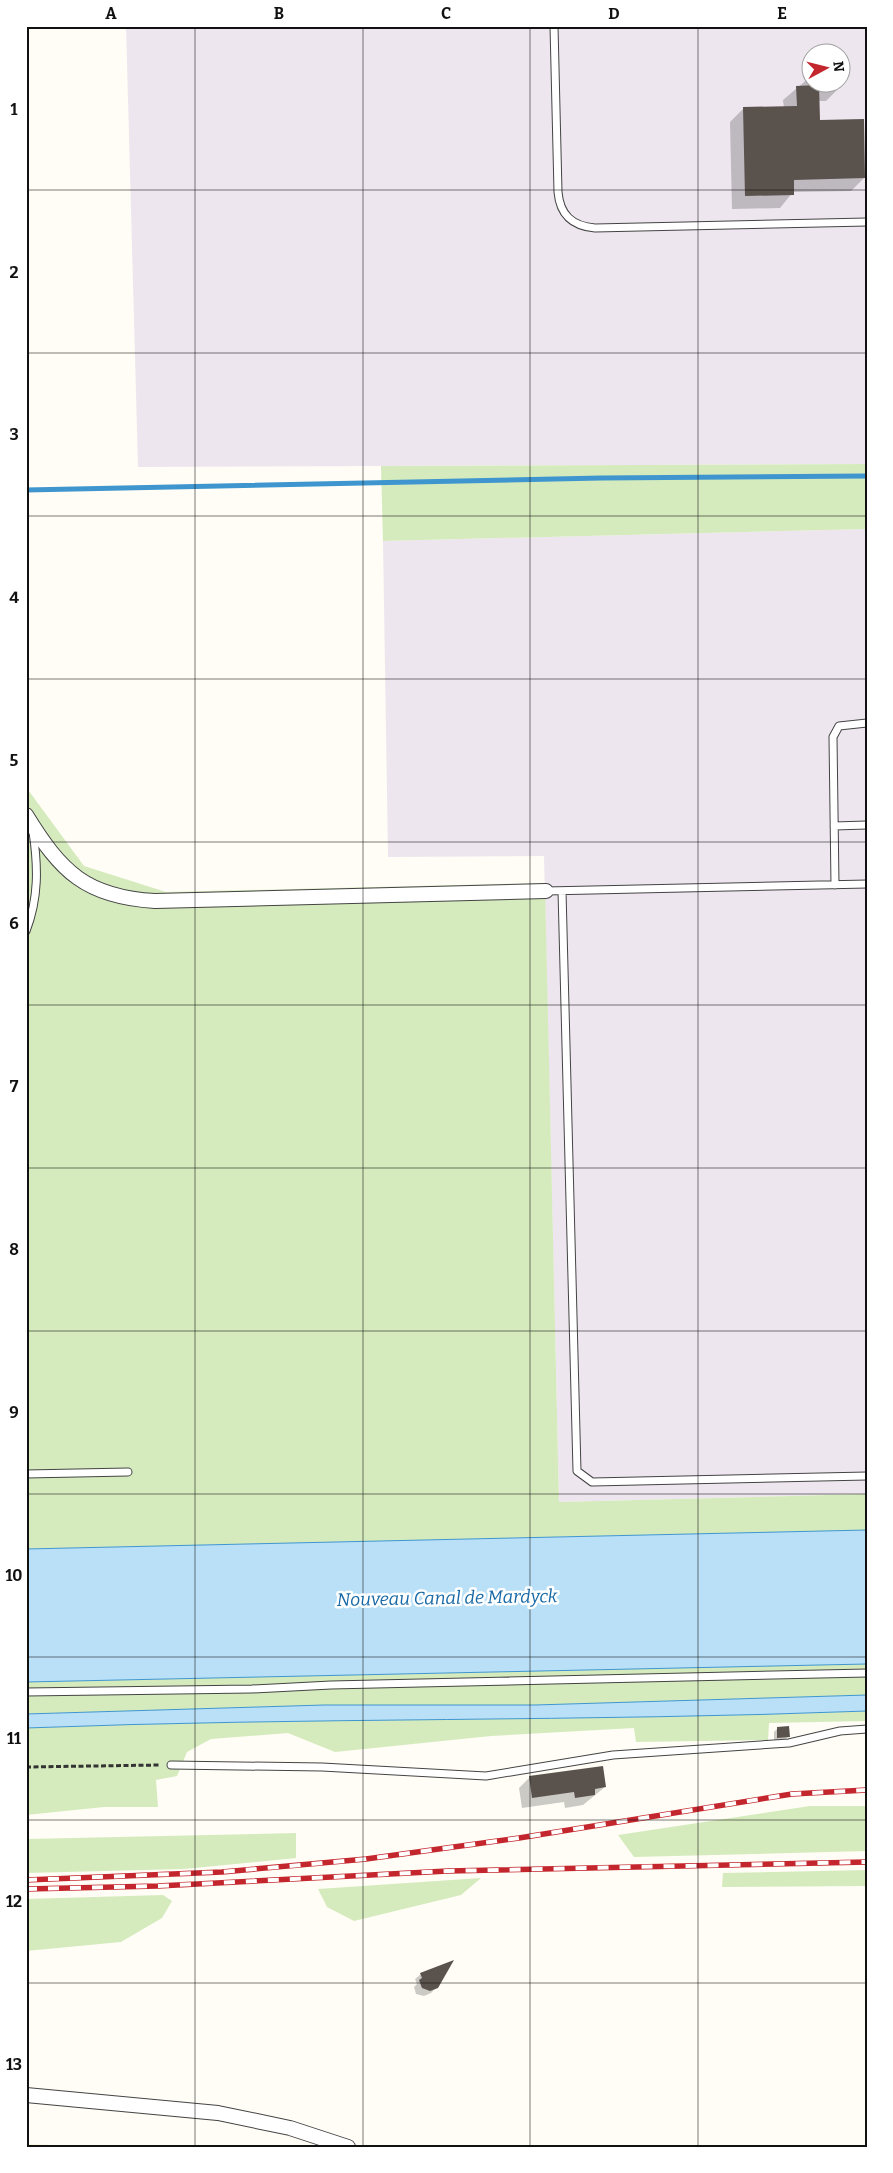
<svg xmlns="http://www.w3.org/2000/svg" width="893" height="2173" font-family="Bitter,serif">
  <rect width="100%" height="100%" fill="#fffdf5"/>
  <path fill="#eee6ef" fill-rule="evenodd" d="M126,26H867V464L138,467ZM810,52H840V82H810Z
    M867,529V1494L559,1502L544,856L388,857L383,541Z"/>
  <path fill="#f6f3d4" d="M26,2144L98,2147H26Z"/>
  <path fill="#d5ebbd" d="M867,464V529L383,541L381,466Z
    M26,787L84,866L166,892L545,883L559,1502L867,1494V1530L26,1549Z
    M867,1664V1695L535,1705H324L26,1714V1682Z
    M867,1711V1721L769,1723L768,1740L636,1742L634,1728L491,1736L335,1752L288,1733L211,1739L187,1752L177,1776L156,1780L158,1807H104L26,1815V1728C306,1717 587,1722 867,1711Z
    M810,1806H867V1851L634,1857L618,1835Z
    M296,1833V1858L184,1869L26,1873V1839Z
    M867,1870V1886L722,1887L723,1873Z
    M481,1878L461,1895L354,1921L327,1907L318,1889Z
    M163,1895L172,1901L162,1918L121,1942L26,1951V1899Z"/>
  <path fill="#b9e0f7" stroke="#3f96cf" d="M867,1530V1664L26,1682V1549Z
    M867,1695V1711C587,1722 306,1717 26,1728V1714L324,1705H535Z"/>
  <path fill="#0003" d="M810,77V82H839L840,87L826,101H819V121L864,178L851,191L793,192L780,208L732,209L730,122L744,108H784L783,100Z
    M778,1728L788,1737L785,1740L774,1741V1732Z
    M530,1777L605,1787L583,1805L565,1808L564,1802L522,1808L519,1788Z
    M421,1974L437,1987L431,1993L424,1996L416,1994L414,1987L417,1984L415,1979Z"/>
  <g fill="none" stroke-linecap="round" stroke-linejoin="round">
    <path stroke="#3f96cf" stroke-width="5" d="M26,490L601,478L867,476"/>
  </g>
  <path fill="#5a524d" d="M819,85L820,120L864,119L865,178L794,180V195L745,196L743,107L797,106L796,86Z
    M789,1726L790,1737L777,1738V1727Z
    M603,1766L606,1787L595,1789V1795L575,1798L574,1792L532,1798L529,1776Z
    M454,1960L438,1988L430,1991L422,1988L419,1980L422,1978L420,1973Z"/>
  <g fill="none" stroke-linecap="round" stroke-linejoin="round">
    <g stroke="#444" stroke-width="9">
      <path id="lane" d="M554,26L558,192C560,215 572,226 595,228L867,222
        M834,826L867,825
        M835,885L833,737L839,726L867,723
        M546,891L867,884
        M562,891L577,1471L592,1482L867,1476
        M26,931C39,898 38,866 33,832
        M26,1474L128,1472
        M26,1692L252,1689L331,1685L867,1673
        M171,1765L322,1767L486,1776L613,1755L789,1743L840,1731L867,1729"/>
    </g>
    <g stroke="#444" stroke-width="16">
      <path id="street" d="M26,815C61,872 86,897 155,901L546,891
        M26,2095L218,2113L290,2128L348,2147"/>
    </g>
    <path stroke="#333" stroke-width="3" stroke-dasharray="5 2.5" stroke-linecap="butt" d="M26,1767L161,1765"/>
    <use href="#lane" stroke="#fff" stroke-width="7"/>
    <use href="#street" stroke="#fff" stroke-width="14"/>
    <g stroke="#c4262e" stroke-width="5.5">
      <path id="rail" d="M26,1880L222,1872L366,1859L519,1838L792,1794L867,1790
        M26,1889L158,1886L448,1871L867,1862"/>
    </g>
    <use href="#rail" stroke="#fff" stroke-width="4" stroke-dasharray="11" stroke-linecap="butt"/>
  </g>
  <path fill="none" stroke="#111" stroke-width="1" stroke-opacity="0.55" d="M195,26V2147M363,26V2147M530,26V2147M698,26V2147M26,190H867M26,353H867M26,516H867M26,679H867M26,842H867M26,1005H867M26,1168H867M26,1331H867M26,1494H867M26,1657H867M26,1820H867M26,1983H867"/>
  <g text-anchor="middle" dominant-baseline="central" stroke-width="5" stroke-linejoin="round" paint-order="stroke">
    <g font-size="18" font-style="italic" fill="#1768a6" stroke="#fff">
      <text transform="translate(447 1598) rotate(-1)">Nouveau Canal de Mardyck</text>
    </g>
  </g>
  <rect width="893" height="2173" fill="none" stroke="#ffffff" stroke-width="55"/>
  <g transform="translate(826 68) rotate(83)"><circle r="24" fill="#ffffff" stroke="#a0a0a0"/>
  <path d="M0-4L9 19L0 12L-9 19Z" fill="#c4262e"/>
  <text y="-8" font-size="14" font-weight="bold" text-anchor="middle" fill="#111111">N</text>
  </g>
  <rect x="28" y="28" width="838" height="2118" fill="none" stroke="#111" stroke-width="2"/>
  <g font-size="16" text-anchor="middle" font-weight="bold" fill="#111">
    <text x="111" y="19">A</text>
    <text x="279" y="19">B</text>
    <text x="446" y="19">C</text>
    <text x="614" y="19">D</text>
    <text x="782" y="19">E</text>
    <text x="14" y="115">1</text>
    <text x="14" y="278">2</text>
    <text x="14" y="440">3</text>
    <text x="14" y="603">4</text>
    <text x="14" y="766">5</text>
    <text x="14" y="929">6</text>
    <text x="14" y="1092">7</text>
    <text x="14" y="1255">8</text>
    <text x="14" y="1418">9</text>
    <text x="14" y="1581">10</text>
    <text x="14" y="1744">11</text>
    <text x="14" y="1907">12</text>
    <text x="14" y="2070">13</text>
  </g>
</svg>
